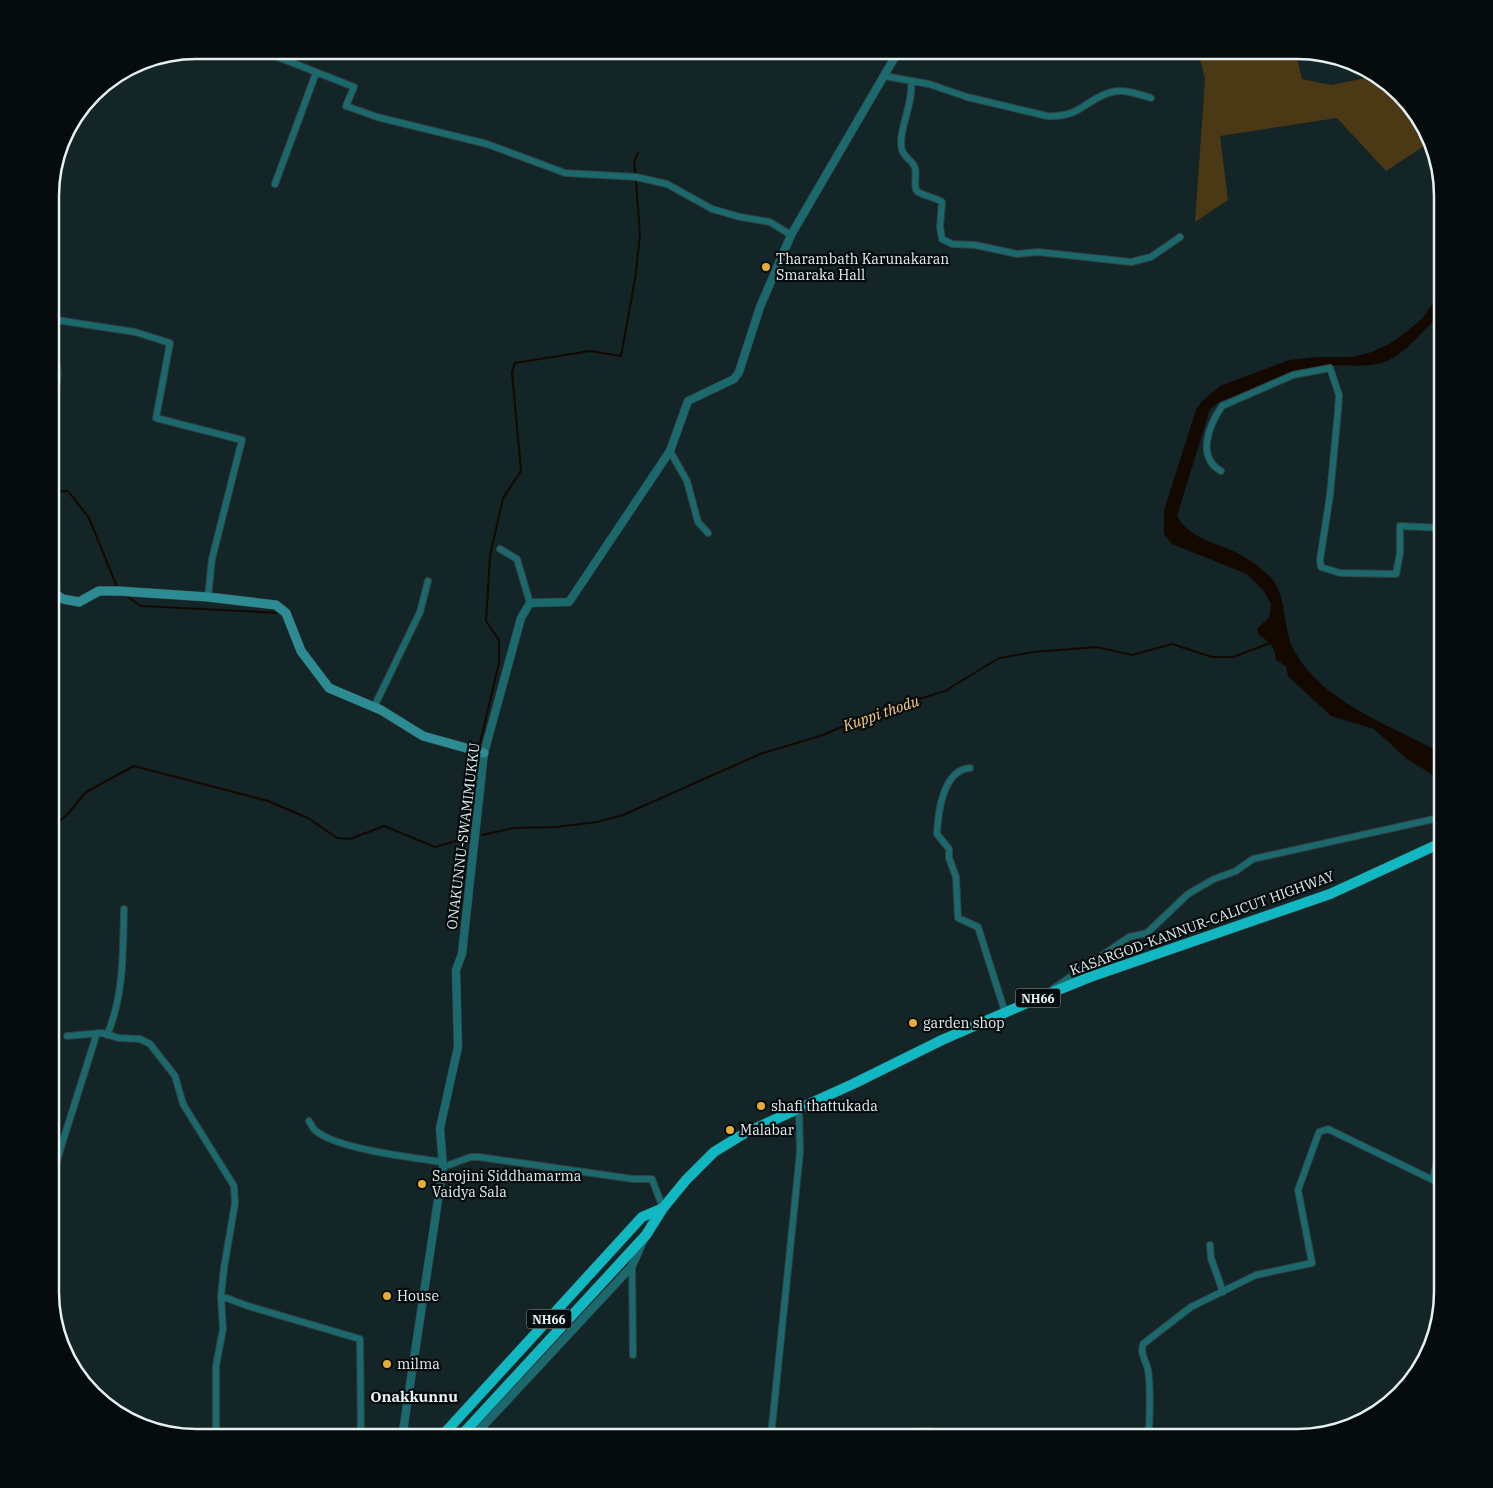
<svg xmlns="http://www.w3.org/2000/svg" width="1493" height="1488" font-family="'IBM Plex Serif',serif">
  <rect width="100%" height="100%" fill="#132526"/>
  <path fill="#4b3815" d="M1198,50H1295L1302,79L1331,85L1376,76L1407,99L1432,141L1386,171L1337,118L1220,136L1228,200L1195,222L1205,79Z"/>
  <path fill="#140900" d="M1443,295V312C1428,325 1407,352 1389,360C1370,369 1351,364 1332,366C1294,369 1274,382 1240,395C1228,399 1220,399 1210,409L1177,516C1190,538 1211,541 1233,551C1246,557 1257,565 1268,575C1289,593 1281,629 1295,652C1324,704 1393,726 1443,754V781L1407,759L1374,729L1331,716L1288,676L1286,666L1276,660C1275,648 1270,642 1259,635L1257,629L1269,617L1271,604L1263,590L1247,574L1172,544L1164,534V510L1196,410L1201,402L1220,386L1289,360L1317,357H1352L1372,352L1391,343L1406,332L1422,319L1436,299Z"/>
  <g fill="none" stroke-linecap="round" stroke-linejoin="round">
    <path stroke="#140900" stroke-width="2" d="M636,175L634,162L638,153
      M50,492L68,491L89,518L117,587
      M125,595L141,606L279,613
      M480,743L499,663V640L486,621L490,556L503,498L521,471L512,372L515,363L590,351L621,356L635,279L640,235L636,180
      M50,828L66,816L86,792L134,766L268,801L308,818L337,838L350,839L384,826L435,847L467,838
      M482,835L513,828L556,827L597,822L623,815L760,754L823,735L877,712L945,691L999,658L1033,652L1097,647L1132,655L1172,644L1212,657H1233L1270,643
      M464,838L476,758"/>
    <g stroke="#304142" stroke-width="8">
      <path id="minor" d="M260,50L354,87L346,106L377,117L487,144L565,173L636,177L667,184L712,209L740,217L770,222L791,235
        M884,76L929,84L967,97L1047,116C1082,118 1086,98 1112,92C1125,89 1138,94 1151,98
        M911,81C914,104 897,132 902,150C904,157 913,161 915,168C917,175 913,186 917,191C920,195 935,197 942,202L940,227L942,239L952,244L975,245L1017,254L1038,252L1131,262L1151,257L1180,237
        M275,184L316,73
        M50,319L135,332L170,343L156,418L242,440L212,559L208,597
        M50,401C61,385 59,362 50,345
        M670,451L687,481L698,522L708,533
        M1221,471C1196,457 1209,425 1222,406L1293,375L1330,368L1339,395L1338,410L1330,495L1320,560L1321,567L1340,573L1396,574L1400,553V526L1443,528
        M500,549L517,559L530,603
        M374,707L420,612L428,581
        M970,768C943,770 938,812 937,834L949,849V858L956,877L958,918L978,927L1005,1012
        M1054,988L1129,937L1147,933L1188,894L1214,879L1236,871L1253,859L1443,817
        M107,1035C124,996 123,950 124,909
        M67,1036L102,1033L119,1038L140,1039L150,1044L175,1076L183,1104L234,1186L235,1203L224,1268L221,1296L223,1329L216,1366V1438
        M309,1121C311,1124 313,1129 316,1131C337,1149 415,1158 443,1162
        M61,1147L97,1033
        M443,1167L471,1157H479L633,1179H652L663,1208
        M50,1186L61,1147L50,1140
        M1210,1245L1211,1258L1223,1292
        M632,1266L633,1355
        M221,1296L248,1306L360,1339L361,1438
        M771,1436L800,1152L799,1109
        M755,1438L780,1434L839,1436L929,1431L975,1438
        M1125,1438L1137,1437L1149,1429C1150,1409 1151,1390 1148,1370C1146,1360 1140,1355 1143,1344L1191,1307L1256,1275L1312,1263L1298,1190L1319,1132L1328,1129L1433,1180L1443,1131"/>
    </g>
    <g stroke="#304142" stroke-width="9">
      <path id="tertiary" d="M402,1438L443,1167L440,1128L458,1047L456,970L462,954L484,753L521,618L530,603L569,602L670,451L688,401L734,379L739,372L760,307L791,235L899,50
        M472,1438L632,1266L643,1241"/>
    </g>
    <g stroke="#304142" stroke-width="10">
      <path id="secondary" d="M50,591L63,599L79,602L99,591H118L208,597L276,605L286,613L301,651L329,688L381,710L423,736L484,753"/>
    </g>
    <g stroke="#304142" stroke-width="11">
      <path id="trunk" d="M440,1438L642,1217L663,1208
        M459,1438L646,1235L663,1208L686,1180L714,1152L745,1133L853,1084L942,1040L1043,996L1090,977L1330,894L1443,842"/>
    </g>
    <use href="#minor" stroke="#1b686d" stroke-width="6"/>
    <use href="#tertiary" stroke="#1b686d" stroke-width="8"/>
    <use href="#secondary" stroke="#2d8c93" stroke-width="9"/>
    <use href="#trunk" stroke="#11b8c2" stroke-width="10"/>
  </g>
  <g fill="#e8ab37" stroke="#060c0d" stroke-width="2">
    <circle cx="766" cy="267" r="5"/>
    <circle cx="913" cy="1023" r="5"/>
    <circle cx="761" cy="1106" r="5"/>
    <circle cx="730" cy="1130" r="5"/>
    <circle cx="422" cy="1184" r="5"/>
    <circle cx="387" cy="1296" r="5"/>
    <circle cx="387" cy="1364" r="5"/>
  </g>
  <g text-anchor="middle" dominant-baseline="central" stroke-width="4.5" stroke-linejoin="round" paint-order="stroke">
    <g fill="#060c0d" stroke="#a2acad" stroke-width="1">
      <rect x="1015.5" y="988.5" width="45" height="19" rx="4"/>
      <rect x="526.5" y="1309.5" width="45" height="19" rx="4"/>
    </g>
    <g font-size="12" font-weight="bold" fill="#e5f0f1">
      <text x="1038" y="998">NH66</text>
      <text x="549" y="1319">NH66</text>
    </g>
    <g font-size="14" fill="#e5f0f1" stroke="#060c0d" text-anchor="start">
      <text x="776" y="259">Tharambath Karunakaran<tspan x="776" dy="16">Smaraka Hall</tspan></text>
      <text x="923" y="1023">garden shop</text>
      <text x="771" y="1106">shafi thattukada</text>
      <text x="740" y="1130">Malabar</text>
      <text x="432" y="1176">Sarojini Siddhamarma<tspan x="432" dy="16">Vaidya Sala</tspan></text>
      <text x="397" y="1296">House</text>
      <text x="397" y="1364">milma</text>
    </g>
    <g font-size="14" fill="#e5f0f1" stroke="#060c0d">
      <text transform="translate(463 836) rotate(-83)">ONAKUNNU-SWAMIMUKKU</text>
      <text transform="translate(1202 923) rotate(-20)">KASARGOD-KANNUR-CALICUT HIGHWAY</text>
    </g>
    <g font-size="15" font-style="italic" fill="#fcd087" stroke="#060c0d">
      <text transform="translate(881 713) rotate(-19)">Kuppi thodu</text>
    </g>
    <g font-size="15" font-weight="bold" fill="#e5f0f1" stroke="#060c0d">
      <text x="414" y="1396">Onakkunnu</text>
    </g>
  </g>
  <path d="M0 0H1493V1488H0ZM196 59H1297A137 137 0 0 1 1434 196V1292A137 137 0 0 1 1297 1429H196A137 137 0 0 1 59 1292V196A137 137 0 0 1 196 59Z" fill="#060c0d" fill-rule="evenodd"/>
  <path fill="none" stroke="#e5f0f1" stroke-width="2.5" d="M196 59H1297A137 137 0 0 1 1434 196V1292A137 137 0 0 1 1297 1429H196A137 137 0 0 1 59 1292V196A137 137 0 0 1 196 59Z"/>
</svg>
